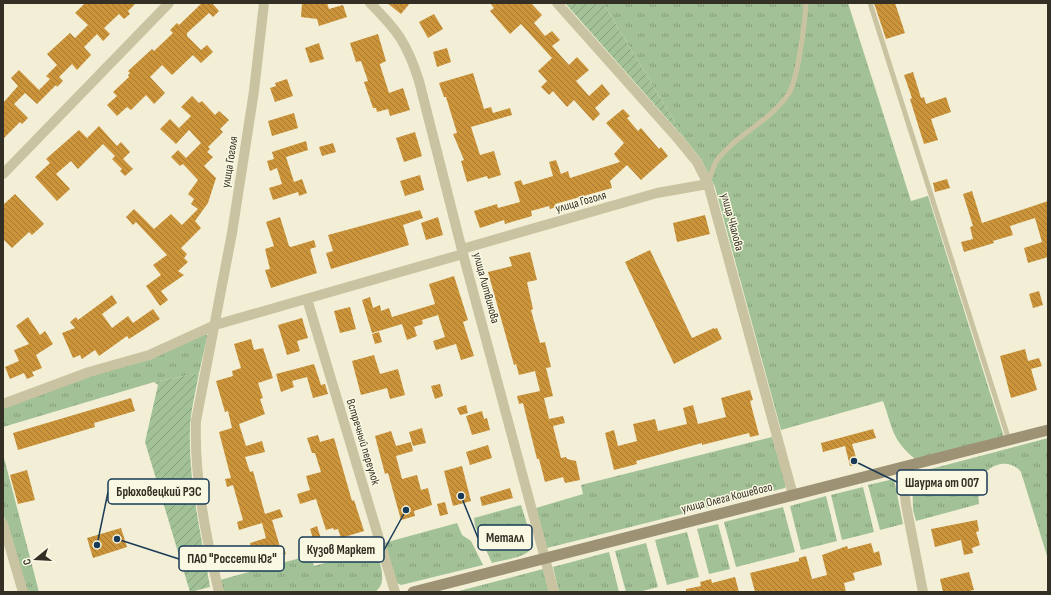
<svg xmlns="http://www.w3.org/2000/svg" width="1051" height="595" font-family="'Sofia Sans Condensed',sans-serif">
  <defs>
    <pattern id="grass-tufts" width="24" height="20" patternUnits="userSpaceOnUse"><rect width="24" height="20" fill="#a2c196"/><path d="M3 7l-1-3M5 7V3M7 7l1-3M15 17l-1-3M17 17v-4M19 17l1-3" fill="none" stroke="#859d7a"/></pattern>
    <pattern id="garden-furrows" width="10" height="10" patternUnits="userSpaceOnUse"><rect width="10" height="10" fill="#a2c196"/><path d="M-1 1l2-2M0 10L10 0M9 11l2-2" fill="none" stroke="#859d7a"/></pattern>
    <pattern id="building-back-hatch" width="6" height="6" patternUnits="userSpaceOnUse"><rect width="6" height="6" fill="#cb943a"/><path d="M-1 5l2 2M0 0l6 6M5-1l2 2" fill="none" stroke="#a67931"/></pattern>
  </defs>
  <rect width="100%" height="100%" fill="#f2efd6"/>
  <path fill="url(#grass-tufts)" d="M603,3H848L911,201L928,196L1004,437L915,459C891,439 893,428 883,401L781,430L715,187L701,159L685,139Z
    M203,333L207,335V338L199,373L154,382L3,427V408L103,372L152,359Z
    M772,437L786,485L785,488L547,548L536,508L583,494L581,485Z
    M1048,438V559L1021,472C1009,457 987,464 980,481C978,489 978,496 979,504L916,521L913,510L912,474Z
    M3,454L39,592H26L3,513Z
    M894,479L903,524L880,530L868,485Z
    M863,487L874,532L842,540L831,495Z
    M826,496L837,541L801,550L790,506Z
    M521,505L533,543C532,558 505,559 492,563L475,526L474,518Z
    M783,507L795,552L736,567L724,522Z
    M457,523L462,535L471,541L483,565L401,585L395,582L384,543Z
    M718,524L730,569L709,574L697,529Z
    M687,532L699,577L667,585L655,540Z
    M646,543L658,587L639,592H626L615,551Z
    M376,549C379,562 389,582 375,592H223L220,580L311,555L314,566Z
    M609,552L619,592H559L553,567Z
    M543,569L549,592H455Z"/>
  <path fill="url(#garden-furrows)" d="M565,3H603L685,139Z
    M199,373C196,390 191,409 190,427C188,480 201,534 210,587L190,592L145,442L158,385L154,382Z"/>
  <path fill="url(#building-back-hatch)" d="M85,3H136L128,11L130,14L124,19L119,14L104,28L110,34L103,41L97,34L84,47L91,55L77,70L72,64L59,77L63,81L57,87L56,85L37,104L25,93L14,104L28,118L22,124L20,122L3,139V103L18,86L11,78L19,70L39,90L50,79L46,76L57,65L47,54L70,33L75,38L88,25L75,13Z
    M202,3H212L219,11L213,17L209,13L187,33V36L201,50L207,45L213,52L201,63L193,55L172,75L162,65L150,77L165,93L154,104L146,95L131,110L127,107L117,116L107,105L117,96L113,92L129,77L128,75L130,73L128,71L152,49L154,51L173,33L170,30L177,23L179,25Z
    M302,3H327L329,9L343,5L347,17L319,26L317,19L301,17Z
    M387,3H410L401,14Z
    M490,3H531L542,15L534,23L545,36L552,31L560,40L552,46L569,65L577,57L589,70L576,81L589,96L602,84L610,94L595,108L600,114L593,121L574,100L567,107L553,91L549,95L541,87L547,81L538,71L552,58L521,24L510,34L490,11L494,8Z
    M874,3H895L905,33L886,39Z
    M434,14L443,29L428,38L419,22Z
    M378,34L386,61L380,64V65L389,93L403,88L410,110L390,116L388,109L377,112L376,108H373L364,82L368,81L361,61L356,62L350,43Z
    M319,43L324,59L310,63L305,48Z
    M447,48L451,62L437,67L433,52Z
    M913,72L921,98L924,97L926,104L946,97L951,112L931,119L938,140L924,144L910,99L912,98L904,75Z
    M473,73L484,109L491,107L493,113L510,108L512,115L471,127L480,155L494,151L501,175L488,179L487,176L467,182L461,161L464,160L453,134L457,133L446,97H444L439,83Z
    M287,79L293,96L275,102L270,88L276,86L275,83Z
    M192,96L199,103L202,101L215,115L219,111L229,120L220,129L223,132L208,147L210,149L207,152L213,157L204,166L216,178L208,203L195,221L201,228L181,248L187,254L184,258L188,262L178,271L184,275L161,291L168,300L160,306L146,286L161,275L153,265L167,255L136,222L133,225L126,217L134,209L154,229L171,214L182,225L198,209L191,204L194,199L188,194L198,180L183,164L180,166L171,157L178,150L186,158L201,143L189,130L176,144L160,129L170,119L179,128L191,116L181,107Z
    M623,109L630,116L627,118L638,131L641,128L659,149L661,147L668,156L641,180L627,165L610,181L612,188L555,204L556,207L550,209L549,206L531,211L532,216L505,224L504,220L480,228L474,211L497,204L498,208L520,202L514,182L521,180L523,185L553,176L549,162L556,160L561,174L568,171L570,178L620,162L614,154L624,143L606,123Z
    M294,113L298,128L272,136L268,121Z
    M99,126L117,146L121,142L130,152L123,159L133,169L125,176L120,171L122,169L112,159L115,156L103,144L78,169L71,161L56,174L70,189L57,201L35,177L50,163L46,159L79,130L87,138Z
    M415,132L422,156L404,162L396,138Z
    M306,141L308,150L286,157L294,182L302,179L307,193L299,196L298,192L273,200L269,188L282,184L277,168L270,171L267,161L274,159L272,152Z
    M333,143L336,152L322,156L319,147Z
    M420,175L424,190L405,196L400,181Z
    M947,179L950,188L935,192L933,183Z
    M972,191L982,223L1048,201V257L1028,263L1024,248L1042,242L1035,218L1010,226L1013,235L993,241L994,243L964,252L961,242L973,239L970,227L973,226L963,194Z
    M15,194L44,224L32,235L29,232L12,248L3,239V205Z
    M420,210L423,218L403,225L409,245L331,269L326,253L333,251L328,235Z
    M705,215L710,234L677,242L673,223Z
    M280,217L289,246L291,247L314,240L316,247L310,249L317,273L271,288L265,270L270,269L265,249L274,246L266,222Z
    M438,217L443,235L426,240L421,223Z
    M650,250L692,338L714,328V329L717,328L722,339L674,364L625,262Z
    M530,252L537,280L527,282L533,309L531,310L540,343L545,342L551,367L546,368L553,396L544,398L549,419L563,416L565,423L553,426L561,458L566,457L567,459L576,461L580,480L565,483L563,477L545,482L539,459H537L523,403L519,404L517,396L540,391L535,371L519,375L516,364L514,365L488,272L512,266L509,257Z
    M454,276L468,320L463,322L474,356L461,360L456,344L436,350L433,341L445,337L438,315L422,320L423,324L414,327L417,336L407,340L402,324L372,333L362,300L370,297L373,308L380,305L381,311L389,308L392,317L435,304L429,284Z
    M1039,291L1043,305L1033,308L1029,294Z
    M112,295L117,303L102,314L112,328L128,316L133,323L153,309L160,319L129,339L127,336L99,356L95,350L82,359L80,355L73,358L62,333L75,328L70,322L76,317L78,320Z
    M350,307L356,329L340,333L334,311Z
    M28,317L40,335L45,331L53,344L36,355L42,368L32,372L34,376L27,379L24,373L10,379L5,367L19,361L14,350L29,344L16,326Z
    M302,318L308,338L297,341L300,351L287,355L278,325Z
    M379,332L382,342L375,344L372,334Z
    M251,339L254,350L263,348L273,378L258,383L263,398L260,399L265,414L239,424L246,446L262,441L265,452L245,457L250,472L253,471L265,514L280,509L283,517L272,520L280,547L283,546L286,554L279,556L277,549L254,556L250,543L266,538L262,523L239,530L237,522L243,520L233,485L227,487L225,479L231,478L219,432L232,428L228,411L225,412L216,381L233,376L232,371L241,368L234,344Z
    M1025,349L1028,361L1039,358L1042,366L1031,369L1037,390L1011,398L1000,356Z
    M374,355L380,374L398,369L405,395L390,399L387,388L361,395L352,361Z
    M314,364L321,385L325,384L328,394L313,398L307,377L292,381L294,387L281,392L276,374Z
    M440,384L443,396L435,399L431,386Z
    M750,390L753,400L750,401L759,435L750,437L749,433L702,445V443L636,461L637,464L614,470L605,433L614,430L618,446L637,441L633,424L655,419L658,431L687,424L683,408L693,405L698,424L726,417L721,398Z
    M131,398L135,411L94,423L95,427L18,450L13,433Z
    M466,405L468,413L460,415L457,408Z
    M482,411L484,419L487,418L490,430L472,435L466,416Z
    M422,428L426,443L413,446L409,432Z
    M873,429L876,438L852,444L858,464L850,466L845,446L823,452L821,443Z
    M391,431L396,446L411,442L413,451L396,456L402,479L417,475L421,490L428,488L432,505L414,511L415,516L401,520L388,473L385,474L375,436Z
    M318,435L320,442L334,438L352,501L354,500L364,531L341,538L338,529L334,530L333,528L326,530L316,499L300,504L297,494L310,490L306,476L321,472L315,453H312L307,438Z
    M488,445L492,458L470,465L466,452Z
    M462,466L471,501L453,506L444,471Z
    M27,470L35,500L18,504L10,475Z
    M510,488L513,498L482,506L480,497Z
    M445,502L448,514L440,516L437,504Z
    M977,520L979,531L976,532L980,545L972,548L973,553L964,555L961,540L935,547L931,529Z
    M317,526L322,542L315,544L310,529Z
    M121,528L127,547L93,558L87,538Z
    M871,543L874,553L879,551L882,565L853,573L855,580L844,583L846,592H755L750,573L799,561V558L806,556L812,579L827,575L822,555L847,546L848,549Z
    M969,572L974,590L965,592H943L940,579Z
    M735,577L739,592H686V589L701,586L700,582L711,579L712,583Z"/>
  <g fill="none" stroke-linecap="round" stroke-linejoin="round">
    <path stroke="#cac3a2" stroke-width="5" d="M870,3L1009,440
      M708,183C711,176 713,166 717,160C737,134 771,121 789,93C798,78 805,22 806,3"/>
    <path stroke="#cac3a2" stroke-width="10" d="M370,3C397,30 407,43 419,81L463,254L554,592
      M557,3L679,140L697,162L708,184L793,495
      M3,174L169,3
      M462,249L657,193L708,184
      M307,299L395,592
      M3,404L89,372L149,355L215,325L463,254
      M902,467L906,505L923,592
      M3,524L23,592
      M219,592C206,537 194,478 196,421L232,233L254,91L264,3"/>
    <path stroke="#9d9273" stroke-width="11" d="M413,592L1048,430"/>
  </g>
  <g text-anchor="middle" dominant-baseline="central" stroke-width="3" stroke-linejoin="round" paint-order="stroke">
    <g font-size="12" fill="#342f25" stroke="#f9f8e2">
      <text transform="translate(230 162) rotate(-81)">улица Гоголя</text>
      <text transform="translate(581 202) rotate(-16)">улица Гоголя</text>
      <text transform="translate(732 222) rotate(75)">улица Чкалова</text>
      <text transform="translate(486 288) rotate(75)">улица Литвинова</text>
      <text transform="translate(363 442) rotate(73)">Встречный переулок</text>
      <text transform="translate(727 498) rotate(-14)">улица Олега Кошевого</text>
    </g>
  </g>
  <path fill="none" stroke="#193b57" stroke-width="1.5" d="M854 461L897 482M97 545L108 492M461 496L478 538M406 510L384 550M117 539L179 559"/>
  <g fill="#193b57" stroke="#f9f8e2" stroke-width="1.5">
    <circle cx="854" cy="461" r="4"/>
    <circle cx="97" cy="545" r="4"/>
    <circle cx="461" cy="496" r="4"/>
    <circle cx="406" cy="510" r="4"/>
    <circle cx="117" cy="539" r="4"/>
  </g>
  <g fill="#f9f8e2" stroke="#193b57" stroke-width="1.5">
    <rect x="897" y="470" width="90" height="25" rx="4"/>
    <rect x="108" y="479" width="101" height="25" rx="4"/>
    <rect x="478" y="525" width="54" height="25" rx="4"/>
    <rect x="299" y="537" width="85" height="25" rx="4"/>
    <rect x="179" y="546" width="105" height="25" rx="4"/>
  </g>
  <g font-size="13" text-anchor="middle" font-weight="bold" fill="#342f25">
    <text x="942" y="487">Шаурма от 007</text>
    <text x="159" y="496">Брюховецкий РЭС</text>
    <text x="505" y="542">Металл</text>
    <text x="341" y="554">Кузов Маркет</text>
    <text x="232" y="563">ПАО "Россети Юг"</text>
  </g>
  <rect width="1051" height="595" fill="none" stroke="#342f25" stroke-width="8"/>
  <g transform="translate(36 559) rotate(252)" stroke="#f9f8e2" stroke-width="3" paint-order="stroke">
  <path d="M0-3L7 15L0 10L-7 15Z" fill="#342f25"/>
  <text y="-6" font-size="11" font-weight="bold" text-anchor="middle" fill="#342f25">С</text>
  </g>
</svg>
